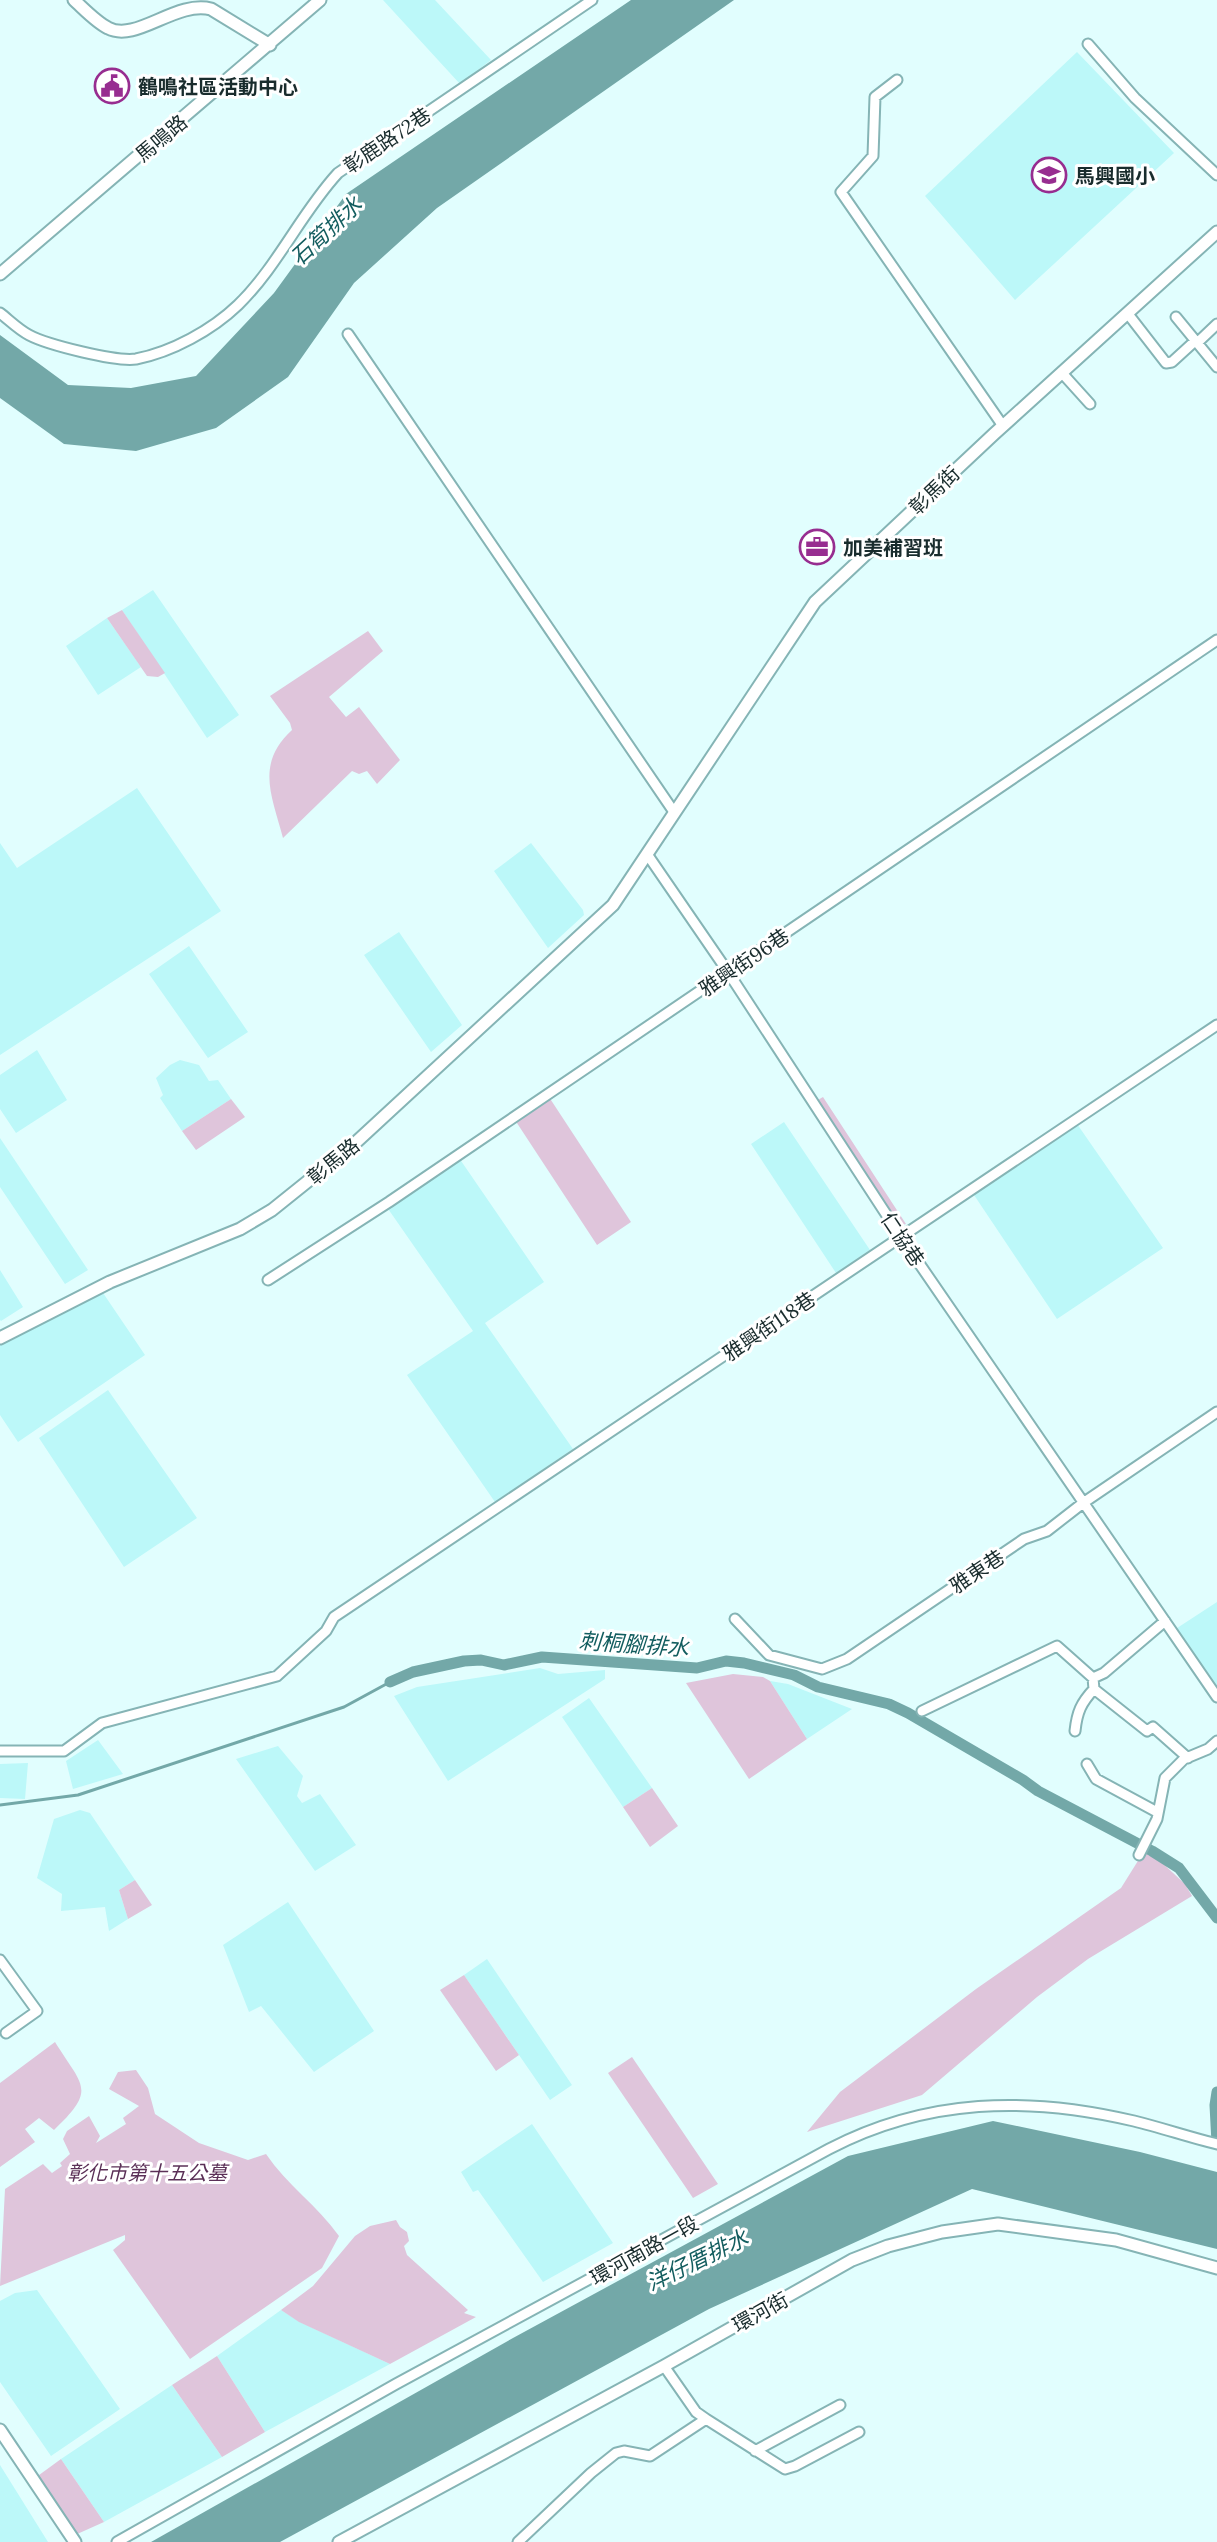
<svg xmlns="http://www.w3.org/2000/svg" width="1217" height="2542" font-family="Lora,'Noto Sans TC',serif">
  <rect width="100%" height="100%" fill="#e1fefe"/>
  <path fill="#bcf8f9" d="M383,0H435L491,60L460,84Z
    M1077,52L1174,153L1015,300L925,196Z
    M153,590L239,715L207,738L122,610Z
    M107,618L141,667L98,695L66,646Z
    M137,788L221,911L0,1055V843L17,868Z
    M531,843L583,910L584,915L548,948L494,871Z
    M399,932L462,1025L431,1052L364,955Z
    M189,946L248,1032L208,1058L149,974Z
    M37,1050L67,1100L16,1133L0,1109V1075Z
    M180,1060L199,1065L209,1081L218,1080L231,1099L182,1131L160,1098L163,1095L156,1078L170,1065Z
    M1075,1121L1163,1248L1057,1319L972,1192Z
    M784,1122L870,1250L836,1273L751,1144Z
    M0,1138L88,1270L65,1284L0,1187Z
    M457,1155L544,1282L485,1323L573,1449L495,1502L407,1375L473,1331L384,1203Z
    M0,1270L23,1307L1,1321L0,1320Z
    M99,1287L145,1355L18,1442L0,1415V1335Z
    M108,1390L197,1518L124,1567L39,1438Z
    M1217,1602V1701L1171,1632Z
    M540,1668L558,1674L605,1670V1679L448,1781L394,1696L417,1687Z
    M770,1681L788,1684L852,1709L807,1739Z
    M589,1698L652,1788L623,1807L562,1717Z
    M98,1740L123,1774L73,1789L66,1761Z
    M278,1746L303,1776L297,1796L302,1803L320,1794L356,1845L315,1871L236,1759Z
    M28,1763L25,1799L0,1798V1764Z
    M80,1810L90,1813L135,1880L119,1890L128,1919L109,1931L105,1907L61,1911L62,1894L37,1878L54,1819Z
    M288,1902L374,2031L314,2072L261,2006L249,2012L223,1945Z
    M487,1959L572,2085L550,2100L464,1975Z
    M532,2124L613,2243L543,2282L478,2190L473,2192L461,2172Z
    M37,2290L120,2409L51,2456L0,2382V2301L15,2293Z
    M281,2310L300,2322L390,2364L265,2432L217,2356Z
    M172,2385L222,2457L104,2522L61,2459Z
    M0,2465L48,2542H0Z"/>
  <path fill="#dfc5db" d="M122,610L165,673L158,677L147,676L107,618Z
    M368,631L383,651L329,697L346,717L359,707L400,760L377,784L367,771L359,774L352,771L283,838C272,796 255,764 292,730L290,723L270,696Z
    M547,1094L631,1222L597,1245L513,1117Z
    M823,1097L906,1224L898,1226L816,1101Z
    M231,1099L245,1117L196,1150L182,1131Z
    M733,1674L763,1677L770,1681L807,1739L749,1779L686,1683Z
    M652,1788L678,1826L650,1847L623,1807Z
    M1146,1848L1185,1884L1192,1896L1088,1959L1037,1997L922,2095L807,2132L840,2092L976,1989L1121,1888Z
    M135,1880L152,1905L128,1919L119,1890Z
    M464,1975L519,2055L496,2071L440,1990Z
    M55,2042C83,2087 97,2089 54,2130L39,2118L25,2129L35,2142L0,2167V2083Z
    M632,2057L718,2184L693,2198L608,2073Z
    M136,2070L148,2088L155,2114L199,2143L248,2160L266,2154C287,2185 318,2206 339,2236L322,2268L190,2359L113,2250L125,2240V2235L0,2286L5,2189L43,2164L52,2173L62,2166L60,2163L70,2154L63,2139L67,2131L89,2116L100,2136L96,2143L126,2124L123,2118L139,2106L109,2089L118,2072Z
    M396,2220L400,2227L407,2232L409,2241L404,2246L407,2255L468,2310L464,2313L476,2317L390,2364L299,2322L281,2310L313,2286L355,2236L370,2226Z
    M217,2356L265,2432L222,2457L172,2385Z
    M61,2459L104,2522L75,2535L35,2478Z"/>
  <path fill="#73a8a8" d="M631,0H734L437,208L354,283L288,377L216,428L136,451L64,444L0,398V335L68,385L131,388L196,376L274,293L346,194Z
    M993,2121L1140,2152L1217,2172V2249L972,2189L709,2309L280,2542H151L513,2338L848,2156Z"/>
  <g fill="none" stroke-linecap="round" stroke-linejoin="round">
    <path stroke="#73a8a8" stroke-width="3" d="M0,1805L78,1795L344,1707L390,1682"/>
    <path stroke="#73a8a8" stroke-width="11" d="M390,1682L413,1672L464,1661L481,1660L504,1665L542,1657L697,1668L726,1661L744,1663L794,1675L818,1687L889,1704L908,1713L1023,1780L1038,1791L1152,1851L1179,1868L1217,1918
      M1217,2092L1215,2105L1217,2143"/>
    <g stroke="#85b4b5" stroke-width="13">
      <path id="minor" d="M1088,44L1135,98L1217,175
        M897,80L875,97L873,156L841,192L1003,426
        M0,313C9,320 19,330 29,335C48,345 116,362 136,359C172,352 212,330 238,305C278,266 301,213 338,173L592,0
        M1128,314L1166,363L1172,362L1195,341
        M1176,317L1217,367
        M348,334L674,812
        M1197,343L1217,324
        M1062,373L1090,404
        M647,854L728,972L901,1237L1217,1697
        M268,1280L389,1202L1217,640
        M735,1619L769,1655L822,1669L847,1659L1024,1539L1047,1531L1083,1503L1217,1412
        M1093,1678L1094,1689L1147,1731L1153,1727L1188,1758
        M922,1711L1057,1646L1093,1678L1104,1673L1165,1621
        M1075,1731C1077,1712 1081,1703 1094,1689
        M0,1751H64L102,1723L277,1676L326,1631L334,1617L1217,1025
        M1087,1764L1096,1779L1157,1812
        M1139,1855L1157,1819L1165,1778L1184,1759L1208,1749L1217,1741
        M0,1960L37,2011L6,2033
        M664,2366L696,2412L706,2419
        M755,2451L840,2405
        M117,2542L396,2384L829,2149C927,2098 1028,2096 1134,2121C1162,2128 1189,2137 1217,2144
        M518,2542L591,2473L616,2453L624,2451L650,2456L706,2419L785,2469L795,2466L859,2432"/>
    </g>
    <g stroke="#85b4b5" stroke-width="15">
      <path id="tertiary" d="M74,0C84,9 96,22 108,28C136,43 176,0 211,9L270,45
        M0,274L320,0
        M0,1338L110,1282L240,1229L272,1210L353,1145L613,905L815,602L994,434L1217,232
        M0,2430L75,2542
        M339,2542L664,2366L852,2260L888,2246L942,2232L998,2224L1116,2240L1217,2268"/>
    </g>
    <use href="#minor" stroke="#fff" stroke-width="9"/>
    <use href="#tertiary" stroke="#fff" stroke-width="11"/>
  </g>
  <defs>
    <g id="civic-ring" transform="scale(1.8)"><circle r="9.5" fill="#fff" stroke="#972d90" stroke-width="1.5"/><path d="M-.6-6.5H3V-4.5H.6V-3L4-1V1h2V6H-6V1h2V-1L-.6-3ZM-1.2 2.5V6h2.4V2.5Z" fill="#972d90"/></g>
    <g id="school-ring" transform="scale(1.8)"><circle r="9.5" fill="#fff" stroke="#972d90" stroke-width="1.5"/><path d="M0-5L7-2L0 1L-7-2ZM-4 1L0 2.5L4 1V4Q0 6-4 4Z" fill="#972d90"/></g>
    <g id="office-ring" transform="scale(1.8)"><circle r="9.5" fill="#fff" stroke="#972d90" stroke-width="1.5"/><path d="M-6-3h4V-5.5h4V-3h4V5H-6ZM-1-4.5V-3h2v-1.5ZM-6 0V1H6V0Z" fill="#972d90"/></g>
  </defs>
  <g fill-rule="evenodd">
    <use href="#civic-ring" x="112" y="86"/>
    <use href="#school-ring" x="1049" y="175"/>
    <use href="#office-ring" x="817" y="547"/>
  </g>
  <g text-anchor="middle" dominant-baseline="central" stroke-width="6" stroke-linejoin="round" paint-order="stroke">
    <g font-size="20" font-weight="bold" fill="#192c2d" stroke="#fff" text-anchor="start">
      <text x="138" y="86">鶴鳴社區活動中心</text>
      <text x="1075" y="175">馬興國小</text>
      <text x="843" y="547">加美補習班</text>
    </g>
    <g font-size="20" fill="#192c2d" stroke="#fff">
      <text transform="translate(161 138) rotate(-40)">馬鳴路</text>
      <text transform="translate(387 140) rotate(-34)">彰鹿路72巷</text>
      <text transform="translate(934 490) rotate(-43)">彰馬街</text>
      <text transform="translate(744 962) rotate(-34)">雅興街96巷</text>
      <text transform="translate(333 1161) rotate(-39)">彰馬路</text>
      <text transform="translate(903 1239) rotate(56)">仁協巷</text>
      <text transform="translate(769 1326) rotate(-34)">雅興街118巷</text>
      <text transform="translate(977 1571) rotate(-34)">雅東巷</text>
      <text transform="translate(644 2250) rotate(-29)">環河南路一段</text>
      <text transform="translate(760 2312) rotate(-29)">環河街</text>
    </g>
    <g font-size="20" font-style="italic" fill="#5b3057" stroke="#fff">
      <text x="147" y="2172">彰化市第十五公墓</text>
    </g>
    <g font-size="22" font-style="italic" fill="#135d5f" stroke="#fff">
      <text transform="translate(326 231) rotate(-43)">石筍排水</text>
      <text transform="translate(634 1644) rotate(4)">刺桐腳排水</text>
      <text transform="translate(697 2260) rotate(-26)">洋仔厝排水</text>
    </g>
  </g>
</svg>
